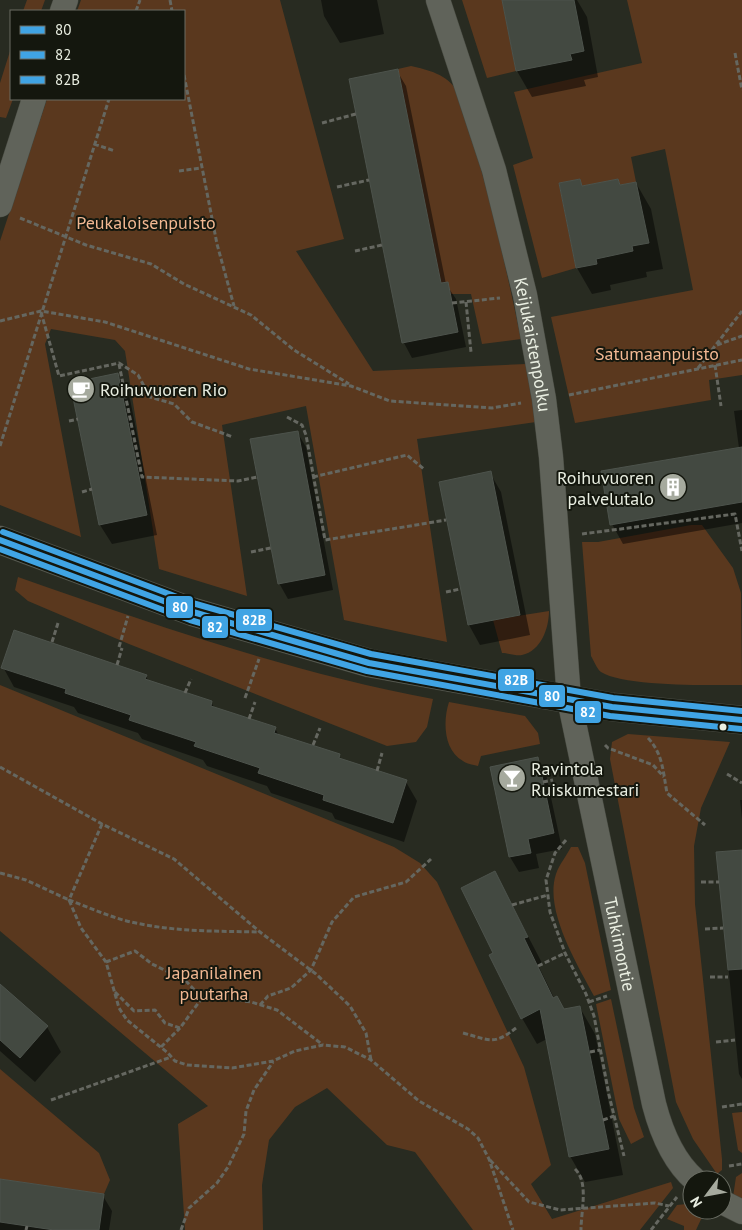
<svg xmlns="http://www.w3.org/2000/svg" width="742" height="1230" font-family="'PT Sans',sans-serif">
  <rect width="100%" height="100%" fill="#282b21"/>
  <path fill="#5a381e" d="M27,0H45L41,11H23Z
    M81,0H280L344,239L296,251L373,371L526,364L536,422L417,439L447,642L344,620L306,406L222,425L247,596L159,569L125,351L115,340L51,329L45,344L81,537L0,505V241L47,99H184V11H77Z
    M462,0H502L516,71L487,78Z
    M627,0H742V375L709,380L711,400L575,423L551,317L693,290L665,149L631,157L636,182L620,185L618,179L582,186L580,179L559,183L576,268L542,278L513,165L533,158L514,92L642,63Z
    M11,48L13,99L6,118L0,117V83Z
    M411,66C428,70 447,74 457,91C465,103 469,127 473,142C493,207 507,273 521,339L482,344L471,294H450L441,283L398,69Z
    M691,525H702L733,568L741,593L742,685C712,685 624,687 601,672C597,669 594,661 591,656L582,542H598Z
    M18,577C155,625 289,672 433,699L427,727L416,742L387,746L129,644L28,601L15,590Z
    M549,611C549,628 541,651 522,655C516,656 508,653 502,653L493,620Z
    M0,685L394,847L420,863L437,882L524,1067L551,1165L531,1184L552,1219L671,1182L673,1188L640,1230H473L415,1152L387,1145L327,1088L295,1107L269,1140L262,1185L263,1230H185L178,1124L208,1106L0,931Z
    M449,702L525,716L538,733L540,744L481,756L478,766C474,765 467,764 463,761C443,750 443,720 449,702Z
    M628,734L730,742L701,808L694,846L695,904L722,1159V1170L717,1174L693,1139L676,1102L610,759L612,742Z
    M571,847H578L585,863L611,990L594,996C577,964 544,910 556,874C559,865 567,855 571,847Z
    M611,999L634,1108L644,1137L631,1144L619,1119L596,1004Z
    M0,1069L99,1153L110,1180L104,1194L0,1179Z
    M742,1112V1153L738,1150L732,1113Z
    M742,1173V1202L733,1197L736,1177Z
    M687,1204L692,1210L703,1215L696,1230H684V1226L667,1219L677,1205Z"/>
  <path fill="#0007" d="M321,0H377L384,34L340,43L324,16Z
    M504,0H577L587,17L598,77L584,80L586,86L532,97L517,71Z
    M397,71L406,86L446,284L456,299L466,347L412,358L404,343Z
    M579,180L583,187L618,180L621,186L636,183L651,209L663,269L646,272L647,277L610,285L611,290L592,294L577,268Z
    M117,374L129,394L157,535L112,544L100,525Z
    M742,410V523L623,544L612,524L739,448L734,411Z
    M297,432L306,447L333,590L288,599L279,583Z
    M490,473L501,492L530,635L480,645L469,625Z
    M3,667L146,676L149,682L211,702L215,709L275,728L279,736L339,755L342,761L406,782L417,801L404,842L335,819L332,813L271,793L267,786L207,766L203,760L142,739L138,733L78,713L74,707L14,687Z
    M537,759L546,774L562,849L536,854L539,868L519,872L510,857L492,768Z
    M740,800H742V819Z
    M742,851V1079L739,1074L717,853Z
    M495,873L542,963L538,965L554,998L564,1011L580,1008L595,1034L623,1175L585,1182L570,1156L547,1039L537,1044L522,1018L494,954Z
    M0,986L47,1027L61,1052L35,1082L0,1051Z
    M0,1180L103,1196L112,1211L109,1230H0Z"/>
  <path fill="#434941" stroke="#4d534c" d="M502,0H574L584,51L570,54L572,60L516,71Z
    M398,69L441,283L448,282L458,332L402,343L349,79Z
    M580,179L582,186L618,179L620,185L636,182L649,243L632,246L633,251L596,259L597,264L576,268L559,183Z
    M118,373L147,515L99,525L70,383Z
    M298,431L325,575L278,584L250,439Z
    M742,447V502L610,525L601,471Z
    M491,471L520,615L468,625L439,482Z
    M14,630L147,675L145,679L212,701L211,706L276,727L274,733L340,754L339,758L407,780L393,823L323,800L324,795L258,773L260,768L194,746L196,742L129,720L131,715L65,693L66,689L1,668Z
    M538,757L554,833L528,839L531,853L509,857L490,767Z
    M742,850V969L728,970L716,852Z
    M495,871L528,937L524,938L553,998L557,996L564,1009L580,1006L609,1149L569,1157L540,1009L521,1019L489,955L493,953L461,888Z
    M0,984L48,1026L20,1058L0,1040Z
    M0,1179L104,1194L99,1230H54L0,1222Z"/>
  <g fill="none" stroke-linecap="round" stroke-linejoin="round">
    <g stroke="#44473e" stroke-width="25">
      <g id="minor">
        <path id="s1" d="M438,0L494,170L525,295L544,399L551,457L569,699L654,1104C661,1131 673,1161 695,1180"/>
        <path d="M62,11L66,0"/>
        <path d="M0,205L34,99"/>
        <path d="M722,1202L742,1212"/>
      </g>
    </g>
    <g stroke="#44473e" stroke-width="29">
      <path id="secondary" d="M0,540L193,612L369,663L612,707L742,720"/>
    </g>
    <path stroke="#656760" stroke-width="3" stroke-dasharray="5 2.5" stroke-linecap="butt" d="M170,0L172,11
      M136,11L140,0
      M735,53L742,90
      M184,75L217,244L234,306
      M322,123L356,114
      M94,144L115,151
      M179,171L201,168
      M337,187L369,180
      M20,218L86,245L151,264L184,284L251,315L294,350L349,384
      M355,251L382,245
      M466,302L471,352
      M452,303L500,298
      M41,312L59,376L119,363L138,375L150,397L174,404L192,422L233,437
      M0,321L41,311L105,322L249,369L351,386L390,401L492,408L521,403
      M717,345L742,336
      M119,364L142,477L238,481L257,477
      M715,365L721,406
      M698,368L742,311
      M569,395L742,360
      M287,417L302,425L306,435L325,540L446,520
      M69,421L78,419
      M0,446L109,99
      M313,477L407,455L425,470
      M82,492L92,489
      M582,534L735,514L742,551
      M251,552L271,548
      M446,592L460,589
      M52,642L58,623
      M119,647L128,616
      M117,665L122,648
      M185,693L191,679
      M245,698L259,659
      M249,719L255,702
      M648,738C663,754 663,772 667,793L705,825
      M313,745L320,728
      M605,745L608,748L653,765L664,777
      M0,767L102,824L174,859L260,932L316,974L350,1006L366,1033L371,1060
      M377,771L382,753
      M727,774L742,783
      M543,782L553,780
      M102,824L69,900C93,909 116,920 141,924C180,932 220,931 260,932
      M566,840L555,853L546,880L550,912L565,953L586,994L594,1016L609,1095L624,1156
      M0,873L26,880L69,900L81,928L106,962L119,1008L127,1020L168,1053L175,1061L187,1065L232,1068L273,1061L295,1051L323,1045L345,1047L371,1060L419,1101L468,1129L478,1138L489,1159L513,1230
      M701,882H719
      M512,905L548,895
      M705,929L723,928
      M106,962L135,951L152,964L185,980L202,998L209,996L251,1002L277,1010L323,1045
      M538,966L565,953
      M710,977H728
      M115,992L134,1011L155,1010L165,1023L180,1028L202,998
      M589,1002L607,996
      M260,1005L268,996L291,988L311,970L332,922L354,897L406,882L431,859
      M463,1033C490,1040 493,1046 516,1028
      M716,1042L735,1040
      M161,1047L180,1028
      M590,1052L600,1050
      M51,1100L171,1057
      M722,1107L742,1104
      M603,1120L614,1116
      M490,1160L529,1202L560,1210L655,1203L669,1206
      M729,1166L742,1164
      M575,1169C589,1182 581,1211 581,1230
      M26,1230L27,1226
      M181,1230L189,1208L217,1183L228,1167L244,1134L246,1111L254,1090L273,1062
      M651,1230L677,1197"/>
    <use href="#minor" stroke="#60635a" stroke-width="24"/>
    <use href="#secondary" stroke="#60635a" stroke-width="28"/>
    <g stroke="#14170e" stroke-width="10">
      <path id="bus-1" d="M0,540L193,612L369,663L612,707L742,720"/>
    </g>
    <g stroke="#14170e" stroke-width="10">
      <path id="bus-2" d="M0,549L190,620L367,671L610,716L741,729"/>
    </g>
    <g stroke="#14170e" stroke-width="10">
      <path id="bus-3" d="M3,532L196,604L371,654L613,698L742,711"/>
    </g>
    <use href="#bus-1" stroke="#40a4e4" stroke-width="6"/>
    <use href="#bus-2" stroke="#40a4e4" stroke-width="6"/>
    <use href="#bus-3" stroke="#40a4e4" stroke-width="6"/>
  </g>
  <defs>
    <g id="cafe-disc" transform="scale(1.4375)"><circle r="9.5" fill="#a6aa9e" stroke="#14170e"/><path d="M-5.5-4.5H6V0H3Q3 3.5 0 3.5H-2.5Q-5.5 3.5-5.5 0ZM3-3.2v2h1.7v-2ZM-6 4.5H4V6H-6Z" fill="#fff"/></g>
    <g id="building-disc" transform="scale(1.4375)"><circle r="9.5" fill="#a6aa9e" stroke="#14170e"/><path d="M-4-6H4V6H1V3H-1V6H-4ZM-2.5-4.3h1.7v1.8h-1.7ZM.8-4.3h1.7v1.8H.8ZM-2.5-1h1.7V.8h-1.7ZM.8-1h1.7V.8H.8Z" fill="#fff"/></g>
    <g id="bar-disc" transform="scale(1.4375)"><circle r="9.5" fill="#a6aa9e" stroke="#14170e"/><path d="M-6-5H6L.8 .8V4.5H3.5V6h-7V4.5H-.8V.8Z" fill="#fff"/></g>
  </defs>
  <g fill-rule="evenodd">
    <use href="#cafe-disc" x="81" y="389"/>
    <use href="#building-disc" x="673" y="487"/>
    <use href="#bar-disc" x="512" y="778"/>
  </g>
  <circle fill="#eaefe2" stroke="#14170e" stroke-width="2" cx="723" cy="727" r="4.5"/>
  <g text-anchor="middle" dominant-baseline="central" stroke-width="4" stroke-linejoin="round" paint-order="stroke">
    <g font-size="18" fill="#f2b892" stroke="#14170e">
      <text x="146" y="222">Peukaloisenpuisto</text>
      <text x="657" y="353">Satumaanpuisto</text>
      <text x="214" y="972">Japanilainen<tspan x="214" dy="21">puutarha</tspan></text>
    </g>
    <g font-size="18" fill="#eaefe2" stroke="#14170e">
      <text stroke="none"><textPath href="#s1" startOffset="358">Keijukaistenpolku</textPath></text>
      <text stroke="none"><textPath href="#s1" startOffset="965">Tuhkimontie</textPath></text>
    </g>
    <g font-size="18" fill="#eaefe2" stroke="#14170e" text-anchor="start">
      <text x="100" y="389">Roihuvuoren Rio</text>
      <text x="654" y="477" text-anchor="end">Roihuvuoren<tspan x="654" dy="21">palvelutalo</tspan></text>
      <text x="531" y="768">Ravintola<tspan x="531" dy="21">Ruiskumestari</tspan></text>
    </g>
  </g>
  <g stroke="#14170e" stroke-width="2">
    <rect x="165" y="595" width="29" height="24" rx="5" fill="#40a4e4"/>
    <rect x="235" y="608" width="38" height="24" rx="5" fill="#40a4e4"/>
    <rect x="201" y="615" width="28" height="24" rx="5" fill="#40a4e4"/>
    <rect x="497" y="668" width="38" height="24" rx="5" fill="#40a4e4"/>
    <rect x="538" y="684" width="28" height="24" rx="5" fill="#40a4e4"/>
    <rect x="574" y="700" width="28" height="24" rx="5" fill="#40a4e4"/>
  </g>
  <g font-size="14" text-anchor="middle" font-weight="bold" fill="#fff">
    <text x="180" y="612">80</text>
    <text x="254" y="625">82B</text>
    <text x="215" y="632">82</text>
    <text x="516" y="685">82B</text>
    <text x="552" y="701">80</text>
    <text x="588" y="717">82</text>
  </g>
  <rect x="10" y="10" width="175" height="90" fill="#14170e" stroke="#6a6d63"/>
  <rect x="20" y="26" width="25" height="8" fill="#40a4e4" stroke="#6a6d63"/>
  <text x="55" y="35" font-size="15" fill="#eaefe2">80</text>
  <rect x="20" y="51" width="25" height="8" fill="#40a4e4" stroke="#6a6d63"/>
  <text x="55" y="60" font-size="15" fill="#eaefe2">82</text>
  <rect x="20" y="76" width="25" height="8" fill="#40a4e4" stroke="#6a6d63"/>
  <text x="55" y="85" font-size="15" fill="#eaefe2">82B</text>
  <g transform="translate(707 1195) rotate(238)"><circle r="24" fill="#14170e" stroke="#6a6d63"/>
  <path d="M0-4L9 19L0 12L-9 19Z" fill="#a6aa9e"/>
  <text y="-8" font-size="14" font-weight="bold" text-anchor="middle" fill="#eaefe2">N</text>
  </g>
</svg>
